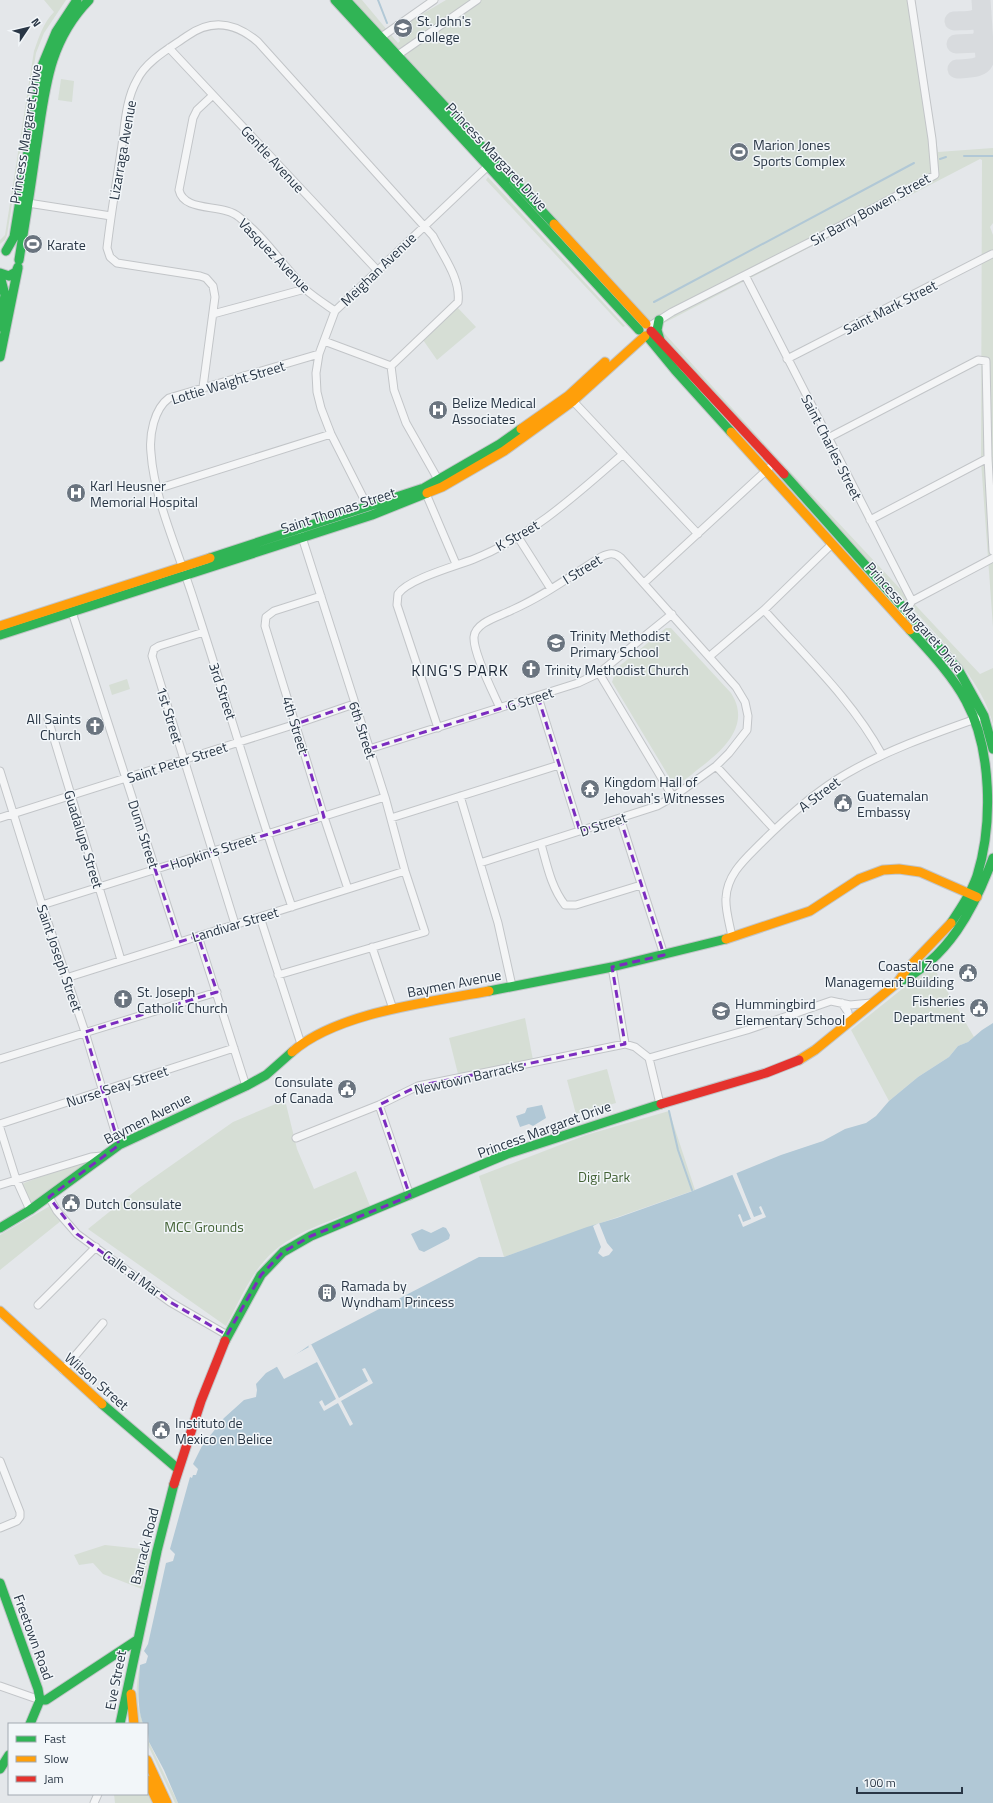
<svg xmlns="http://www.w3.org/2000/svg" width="993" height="1803" font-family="'Titillium Web',sans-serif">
  <rect width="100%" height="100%" fill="#e4e7ea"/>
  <path fill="#d6ded5" d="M44,0H66L44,33L36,53L7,235L5,240L0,244V240L5,235L34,51C39,37 43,23 54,12Z
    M353,0H362L398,43L400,41L397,34L402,26L446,0H915L938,152L993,148V223L990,227L993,235V627L981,461L982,160L980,159L664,323L662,328L664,333L772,452L980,674L993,668V724C984,689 958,660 935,633Z
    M61,79L74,81L72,102L58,100Z
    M488,177L625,326L623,327L486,180Z
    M457,307L476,327L437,360L421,337Z
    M666,628H671L731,693C751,724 725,749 701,767C693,773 686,780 678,783L671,780L612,682L617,668Z
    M127,679L130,689L112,695L109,685Z
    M932,965L974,1037L968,1042L958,1046L949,1057L918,1077L889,1101L851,1030Z
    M525,1018L533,1060L458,1074L449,1038Z
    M607,1069L616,1103L576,1114L567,1080Z
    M285,1100L297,1149L314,1189L356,1171L370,1206C336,1219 289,1232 265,1260C248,1279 238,1304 226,1326L88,1229L139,1188L233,1122Z
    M669,1111L695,1190L504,1257L479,1176L586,1135Z
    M94,1156L95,1158L28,1207L19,1185Z
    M50,1206L67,1216L0,1270V1235Z
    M105,1545L151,1550L142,1589L103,1574L93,1563L79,1565L74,1555Z
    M140,1665L138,1704L143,1724H140L139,1722C135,1702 136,1685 140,1665Z
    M147,1738L178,1803H175L147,1743Z
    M147,1784L155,1803H115L114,1794H147Z"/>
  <path fill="#b1c8d6" d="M993,1023V1803H178L164,1770L149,1742L147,1724H143C136,1704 139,1685 140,1665L146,1663L148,1656L144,1651L148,1644L166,1563L173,1561L175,1554L170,1549L190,1477L192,1478L193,1475H196L198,1469L193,1464L202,1446L224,1418L244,1400L256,1397L257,1390L256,1384L266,1373L287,1361L308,1346L479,1257H504L587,1227L617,1218L690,1192L781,1155L823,1141L845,1129L866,1123L876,1116L889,1101L918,1077L949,1057L958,1046L968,1042L982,1030Z
    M542,1105L546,1118L533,1126L529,1124L520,1127L516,1116L525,1113L527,1108Z
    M443,1227L446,1228L450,1235L449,1239L424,1252L419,1250L411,1234L422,1229L431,1233Z"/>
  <path fill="#e4e7ea" d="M736,1172L754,1217L762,1214L759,1207L761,1206L766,1217L743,1227L738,1215L740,1214L743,1222L751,1219L732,1174Z
    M599,1223L607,1243L613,1250L609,1255L603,1257L598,1253L601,1247L593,1226Z
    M311,1344L339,1398L368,1381L362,1369L365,1368L373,1383L341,1401L353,1424L350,1426L338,1403L324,1411L319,1402L322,1400L325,1406L336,1399L317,1362L284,1379L276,1365L309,1347L308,1346Z"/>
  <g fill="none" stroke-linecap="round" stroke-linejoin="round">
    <path stroke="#b1c8d6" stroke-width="2" d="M378,0L387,23
      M964,156H993
      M940,159L946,157
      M654,302L914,163
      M669,1111L678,1150L692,1190"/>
    <path stroke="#d8dbde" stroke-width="19" d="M954,21C964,20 978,23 982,12
      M956,44L978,43L983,36
      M957,69C967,68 982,70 985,59L981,0"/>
    <g stroke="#c2c5c8" stroke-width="9">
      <path id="street" d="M377,40L434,0
        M169,48L377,270
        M395,57L477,0
        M213,95L197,110L193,118L179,190C184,213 223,203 239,217C258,232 272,250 287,268C293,275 299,283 305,289C314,297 325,304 335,311
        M28,203L111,216
        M745,275L912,601L904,614
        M213,314L305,289
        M650,326L672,312L816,239L935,175L932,139L911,0
        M324,341L391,366
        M787,359L992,254
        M203,387L215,297L213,286L206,278L200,276L117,263L110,257L107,248C111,213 117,179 122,145C125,124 126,99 137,80C146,61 170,48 187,36C212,18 236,23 258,42L433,236C443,256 461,279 458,302L391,366L394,390L406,423L440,483
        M573,401L698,534
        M828,438L978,360L986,361L988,458L993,551
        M157,489L331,434
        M424,489L456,564
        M368,507L331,434L321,408L317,392L316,373L319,354L335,311L488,166
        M870,520L988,458
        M518,537L551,589
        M644,583L769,468
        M321,596L274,611L266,617L265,626L324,817L348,889
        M912,601L993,558
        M764,610C805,656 853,701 882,755
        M72,612L179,942
        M204,632L159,646L154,649L152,656L235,924
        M710,656L764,610L832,544
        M599,673L673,797
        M538,697L580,831
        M48,719L121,960
        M438,728L397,605L398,594C408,579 456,566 474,559C532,536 577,494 623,454
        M369,749L578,683L599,673L672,614
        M716,766L774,829
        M0,771L42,905L85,1032L119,1145
        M460,796L498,923L512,986
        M0,818L296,724L354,704
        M391,818L559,765
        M620,818L664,955
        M541,844C547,865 551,887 565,905H576L641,885
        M480,863L657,806L673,797L716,766L729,753L747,730L748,716L745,702L736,687L621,558C614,552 609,553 601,557C572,575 544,596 512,610C501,616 475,622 474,637C473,653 493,692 500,708
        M42,905L385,797
        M292,907C257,807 228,705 195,604C181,558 154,500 151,453C149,435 154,409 169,398L319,354
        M260,917L301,1044
        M198,936L246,1086
        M732,937C730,925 725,910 726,898C727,875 744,860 759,845C785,819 814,792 846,774C887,750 933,734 978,718
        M372,947L393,1009
        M612,967L625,1044
        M278,975L425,932L405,871L385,797L301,534
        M66,978L405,871
        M842,1003L848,1012L849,1022
        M649,1058L747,1030L831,1001L850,1005L871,1003
        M0,1059L217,992
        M379,1105L410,1196
        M0,1124L234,1048
        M0,1128L16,1179L30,1210
        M296,1138L379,1105L418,1086L625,1044L635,1047L649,1058L660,1104
        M0,1185L91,1157L102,1156
        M49,1197L57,1211L77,1234L170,1302L227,1335
        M38,1305L96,1247
        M63,1370L103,1323
        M0,1461L20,1512V1517L17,1521L0,1528
        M0,1686L40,1700
        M94,1803L98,1794"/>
    </g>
    <g stroke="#c2c5c8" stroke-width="11">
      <path id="fast" d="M335,0L639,330
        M346,0L554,224
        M6,251L14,237L42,66L56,32L77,0
        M19,260C25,223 31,186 36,149C45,92 47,43 89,0
        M0,273L9,276L16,272L18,267
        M0,276L5,295L0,327
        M659,320L657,330L660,340
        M647,336L675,370L731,432
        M0,357L18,268
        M784,474L958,669L984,716L993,749
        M210,558L424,488L500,444L521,429
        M910,630C930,652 952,675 966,701C992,749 993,825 977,876C971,893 961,908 951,923
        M0,635L372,515L427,493
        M897,983C948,959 974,909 993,858
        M489,991L612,967L726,939
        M0,1228L30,1210L119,1145L246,1086L266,1075L292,1052
        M225,1341L261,1275L283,1252L311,1236L507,1154L661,1104
        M102,1404L178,1469
        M0,1583L38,1689L40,1700
        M40,1700H46L137,1640
        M30,1724L40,1700
        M120,1724L157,1551L174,1484
        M0,1769L9,1755"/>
    </g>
    <g stroke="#c2c5c8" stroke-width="11">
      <path id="slow" d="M554,224L646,324
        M521,429L568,396L605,362
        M731,432L910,630
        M427,493L442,487L504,451L573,401L645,336
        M0,626L210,558
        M726,939L810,911L859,879L883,870L899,869L920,872L977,897
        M292,1052C337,1012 431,1002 489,991
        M799,1060L815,1050L897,983L907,969L951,923
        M0,1311L102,1404
        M131,1694L134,1724
        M147,1760L167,1803
        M147,1780L158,1803"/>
    </g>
    <g stroke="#c2c5c8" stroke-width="11">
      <path id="jam" d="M651,331L784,474
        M661,1104L766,1073L799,1060
        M174,1484L201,1401L225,1341"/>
    </g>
    <use href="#street" stroke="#f4f5f6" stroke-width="7"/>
    <use href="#fast" stroke="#30b455" stroke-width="9"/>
    <use href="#slow" stroke="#ff9f0a" stroke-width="9"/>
    <use href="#jam" stroke="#e5322d" stroke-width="9"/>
  </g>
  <path fill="none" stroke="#7b2cbf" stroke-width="3" stroke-dasharray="8 5" stroke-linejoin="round" d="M538,697L580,831L620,818L664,955L612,967L625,1044L418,1086L379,1105L410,1196L311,1236L283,1252L261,1275L227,1335L170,1302L77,1234L49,1197L119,1145L85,1032L217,992L198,936L179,942L155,869L324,817L296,724L354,704L369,749Z"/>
  <defs>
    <g id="school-disc" transform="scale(1)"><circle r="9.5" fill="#6a747f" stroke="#f2f6f9"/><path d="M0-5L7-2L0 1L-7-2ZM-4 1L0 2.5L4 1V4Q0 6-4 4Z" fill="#fff"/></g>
    <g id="stadium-disc" transform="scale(1)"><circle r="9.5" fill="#6a747f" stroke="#f2f6f9"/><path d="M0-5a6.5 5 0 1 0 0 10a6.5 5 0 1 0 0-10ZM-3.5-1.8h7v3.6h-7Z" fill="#fff"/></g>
    <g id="hospital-disc" transform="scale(1)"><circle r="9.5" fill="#6a747f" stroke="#f2f6f9"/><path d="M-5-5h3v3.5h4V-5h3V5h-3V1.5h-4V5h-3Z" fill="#fff"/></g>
    <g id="church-disc" transform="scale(1)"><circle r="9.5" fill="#6a747f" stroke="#f2f6f9"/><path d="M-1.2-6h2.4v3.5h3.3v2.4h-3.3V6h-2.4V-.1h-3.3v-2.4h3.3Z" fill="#fff"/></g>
    <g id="temple-disc" transform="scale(1)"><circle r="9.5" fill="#6a747f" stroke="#f2f6f9"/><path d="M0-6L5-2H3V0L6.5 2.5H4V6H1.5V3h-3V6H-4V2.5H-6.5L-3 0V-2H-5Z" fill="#fff"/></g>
    <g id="civic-disc" transform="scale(1)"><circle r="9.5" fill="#6a747f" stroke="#f2f6f9"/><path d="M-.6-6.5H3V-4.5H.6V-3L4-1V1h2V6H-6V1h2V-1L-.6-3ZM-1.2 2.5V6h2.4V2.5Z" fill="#fff"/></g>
    <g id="building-disc" transform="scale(1)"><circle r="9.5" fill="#6a747f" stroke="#f2f6f9"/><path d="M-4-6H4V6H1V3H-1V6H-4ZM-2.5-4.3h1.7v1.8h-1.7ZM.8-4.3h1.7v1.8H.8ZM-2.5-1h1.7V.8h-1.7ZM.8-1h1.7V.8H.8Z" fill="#fff"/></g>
  </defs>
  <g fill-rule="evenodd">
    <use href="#school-disc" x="403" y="28"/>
    <use href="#stadium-disc" x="739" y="152"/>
    <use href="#stadium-disc" x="33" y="244"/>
    <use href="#hospital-disc" x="438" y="410"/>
    <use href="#hospital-disc" x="76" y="493"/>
    <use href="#school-disc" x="556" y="643"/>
    <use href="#church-disc" x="531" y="669"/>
    <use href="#church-disc" x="95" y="726"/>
    <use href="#temple-disc" x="590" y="789"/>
    <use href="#civic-disc" x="843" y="803"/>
    <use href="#civic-disc" x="968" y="973"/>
    <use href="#church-disc" x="123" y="999"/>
    <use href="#civic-disc" x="979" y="1008"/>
    <use href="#school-disc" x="721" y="1011"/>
    <use href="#civic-disc" x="347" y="1089"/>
    <use href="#civic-disc" x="71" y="1203"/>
    <use href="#building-disc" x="327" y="1293"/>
    <use href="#civic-disc" x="161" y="1430"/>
  </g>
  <g text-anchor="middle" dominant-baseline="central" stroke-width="3" stroke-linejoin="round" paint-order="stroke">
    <g font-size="14" fill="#293645" stroke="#f2f6f9" text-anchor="start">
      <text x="417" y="20">St. John's<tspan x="417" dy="16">College</tspan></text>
      <text x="753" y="144">Marion Jones<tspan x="753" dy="16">Sports Complex</tspan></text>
      <text x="47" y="244">Karate</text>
      <text x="452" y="402">Belize Medical<tspan x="452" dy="16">Associates</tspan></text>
      <text x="90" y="485">Karl Heusner<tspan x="90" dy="16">Memorial Hospital</tspan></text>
      <text x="570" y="635">Trinity Methodist<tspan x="570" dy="16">Primary School</tspan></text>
      <text x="545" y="669">Trinity Methodist Church</text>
      <text x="81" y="718" text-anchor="end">All Saints<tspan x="81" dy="16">Church</tspan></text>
      <text x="604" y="781">Kingdom Hall of<tspan x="604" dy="16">Jehovah's Witnesses</tspan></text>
      <text x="857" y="795">Guatemalan<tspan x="857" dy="16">Embassy</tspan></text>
      <text x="954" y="965" text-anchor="end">Coastal Zone<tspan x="954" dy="16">Management Building</tspan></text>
      <text x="137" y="991">St. Joseph<tspan x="137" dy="16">Catholic Church</tspan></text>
      <text x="965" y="1000" text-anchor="end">Fisheries<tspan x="965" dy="16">Department</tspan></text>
      <text x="735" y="1003">Hummingbird<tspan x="735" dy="16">Elementary School</tspan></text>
      <text x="333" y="1081" text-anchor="end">Consulate<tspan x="333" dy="16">of Canada</tspan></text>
      <text x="85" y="1203">Dutch Consulate</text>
      <text x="341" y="1285">Ramada by<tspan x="341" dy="16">Wyndham Princess</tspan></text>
      <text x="175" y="1422">Instituto de<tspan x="175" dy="16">Mexico en Belice</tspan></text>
    </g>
    <g font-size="14" fill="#293645" stroke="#f2f6f9">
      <text transform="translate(25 134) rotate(-81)">Princess Margaret Drive</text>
      <text transform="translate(122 150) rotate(-80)">Lizarraga Avenue</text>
      <text transform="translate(497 156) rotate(47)">Princess Margaret Drive</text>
      <text transform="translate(273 159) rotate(47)">Gentle Avenue</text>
      <text transform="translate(870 209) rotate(-29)">Sir Barry Bowen Street</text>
      <text transform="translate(275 255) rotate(46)">Vasquez Avenue</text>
      <text transform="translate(378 269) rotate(-44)">Meighan Avenue</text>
      <text transform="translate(890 307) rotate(-27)">Saint Mark Street</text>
      <text transform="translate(228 382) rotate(-17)">Lottie Waight Street</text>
      <text transform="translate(832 447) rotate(63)">Saint Charles Street</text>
      <text transform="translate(338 510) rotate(-18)">Saint Thomas Street</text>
      <text transform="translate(517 535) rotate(-30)">K Street</text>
      <text transform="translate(582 569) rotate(-32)">I Street</text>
      <text transform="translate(915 617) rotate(49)">Princess Margaret Drive</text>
      <text transform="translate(223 691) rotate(72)">3rd Street</text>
      <text transform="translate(530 699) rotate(-18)">G Street</text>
      <text transform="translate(170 715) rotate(73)">1st Street</text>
      <text transform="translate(296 725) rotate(73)">4th Street</text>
      <text transform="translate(363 730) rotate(72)">6th Street</text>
      <text transform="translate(177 762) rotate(-18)">Saint Peter Street</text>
      <text transform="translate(819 794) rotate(-37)">A Street</text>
      <text transform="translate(603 824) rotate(-18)">D Street</text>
      <text transform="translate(144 834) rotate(72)">Dunn Street</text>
      <text transform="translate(84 839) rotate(73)">Guadalupe Street</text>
      <text transform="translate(213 851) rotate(-18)">Hopkin's Street</text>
      <text transform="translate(235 924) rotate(-17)">Landivar Street</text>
      <text transform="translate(60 958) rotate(71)">Saint Joseph Street</text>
      <text transform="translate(454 983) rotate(-11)">Baymen Avenue</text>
      <text transform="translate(469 1077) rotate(-13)">Newtown Barracks</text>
      <text transform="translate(117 1086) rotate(-18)">Nurse Seay Street</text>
      <text transform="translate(147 1118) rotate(-27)">Baymen Avenue</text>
      <text transform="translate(544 1129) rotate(-20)">Princess Margaret Drive</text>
      <text transform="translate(132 1273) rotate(36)">Calle al Mar</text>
      <text transform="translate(97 1381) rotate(41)">Wilson Street</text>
      <text transform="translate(144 1546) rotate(-76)">Barrack Road</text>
      <text transform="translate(34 1637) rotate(70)">Freetown Road</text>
      <text transform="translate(115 1680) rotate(-79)">Eve Street</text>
    </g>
    <g font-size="14" fill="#436235" stroke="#f2f6f9">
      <text x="604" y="1176">Digi Park</text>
      <text x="204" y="1226">MCC Grounds</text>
    </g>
    <g font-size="16" letter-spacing="1" fill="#1b2736" stroke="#f2f6f9">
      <text x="460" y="670">KING'S PARK</text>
    </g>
  </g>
  <rect x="8" y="1723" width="140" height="72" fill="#f2f6f9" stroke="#a2a9b1"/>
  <rect x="16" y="1736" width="20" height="6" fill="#30b455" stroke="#a2a9b1"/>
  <text x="44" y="1743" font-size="12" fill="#293645">Fast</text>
  <rect x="16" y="1756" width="20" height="6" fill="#ff9f0a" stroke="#a2a9b1"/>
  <text x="44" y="1763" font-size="12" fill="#293645">Slow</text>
  <rect x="16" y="1776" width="20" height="6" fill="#e5322d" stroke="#a2a9b1"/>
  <text x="44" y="1783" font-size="12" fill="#293645">Jam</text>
  <g transform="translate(28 28) rotate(55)" stroke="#f2f6f9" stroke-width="3" paint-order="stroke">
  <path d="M0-3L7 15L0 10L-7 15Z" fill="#293645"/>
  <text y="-6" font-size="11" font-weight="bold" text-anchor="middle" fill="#293645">N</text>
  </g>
  <path d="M857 1787v6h105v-6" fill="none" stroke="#293645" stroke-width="2"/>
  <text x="863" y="1787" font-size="12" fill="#293645" stroke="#f2f6f9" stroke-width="3" paint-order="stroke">100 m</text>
</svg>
